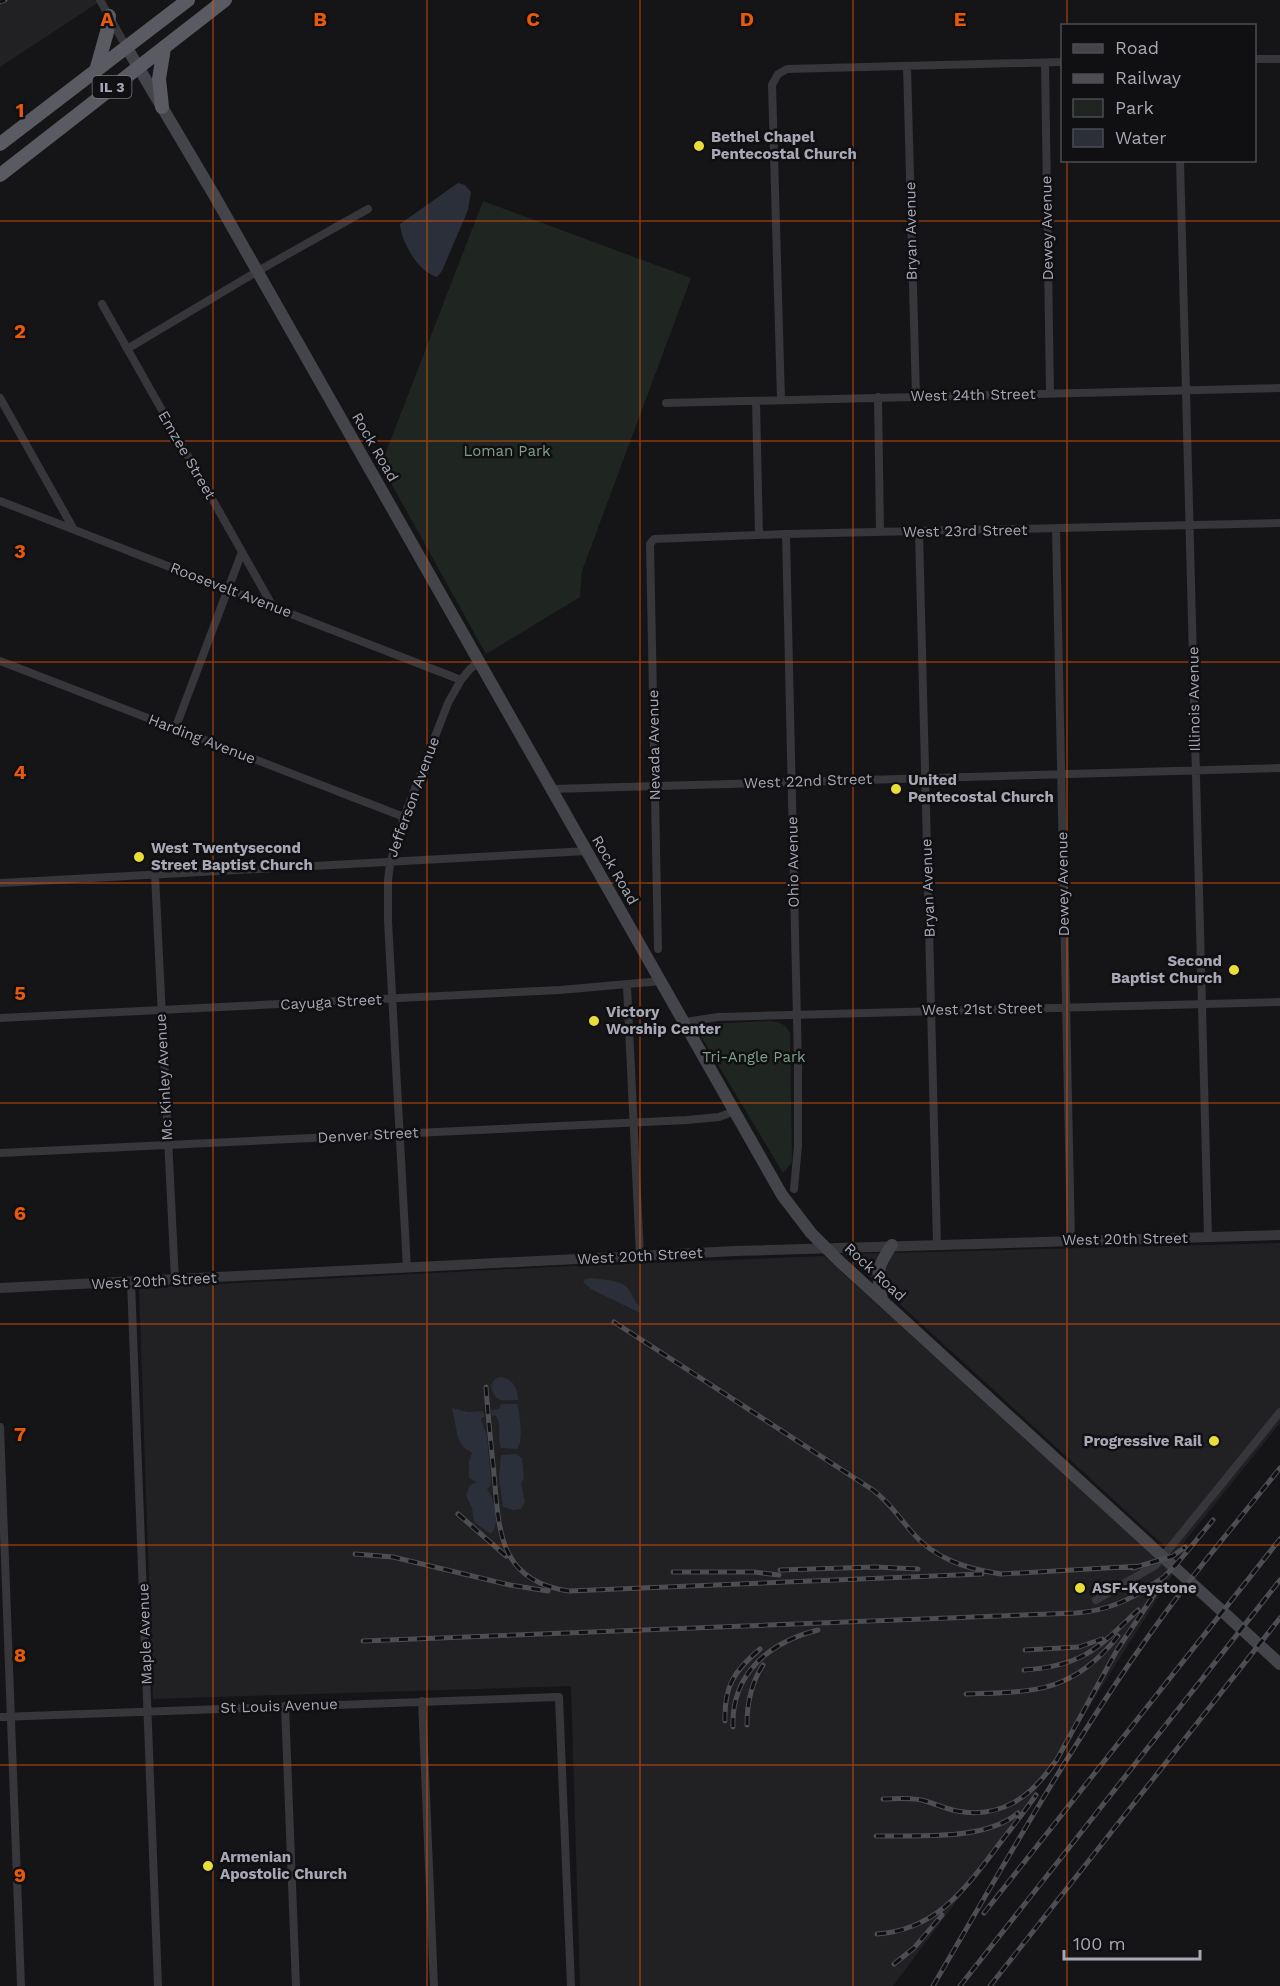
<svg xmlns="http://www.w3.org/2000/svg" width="1280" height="1986" font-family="'Work Sans',sans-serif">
  <rect width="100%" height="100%" fill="#151416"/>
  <path fill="#212023" d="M0,0H102L0,67Z
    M1280,1243V1423L1174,1555L845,1254Z
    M824,1256L1173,1574L1019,1818L893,1986H580L571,1686L153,1699L139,1288L551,1267Z"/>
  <path fill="#1f2621" d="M483,201L691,278L582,571L580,597L486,654L381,465Z
    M770,1021C780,1022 786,1024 790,1033L792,1162L783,1173L699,1033L700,1027L706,1024Z"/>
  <path fill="#2b2f39" d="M458,183L465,185L471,192L468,210L442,271L437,277C419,273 401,242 400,224Z
    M591,1278C603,1280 622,1279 629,1290C634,1297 633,1300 640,1307V1313L591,1289L583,1282L585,1279Z
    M499,1377C512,1377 518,1388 518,1400C503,1401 494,1403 491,1385L494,1380Z
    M501,1404H517C520,1417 524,1439 517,1449L501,1448C497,1438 502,1425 496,1416L492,1415L491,1410L499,1409Z
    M452,1408L468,1412L483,1411L485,1416L481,1419L487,1436L491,1481L490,1487L487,1488C494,1499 501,1523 491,1534L474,1522L472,1508L466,1495L469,1486L477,1482L469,1478V1461L472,1453L463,1447L458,1438Z
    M516,1454L522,1458L524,1479L521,1483L525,1502L521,1509L513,1510L503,1507L499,1478L501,1455Z"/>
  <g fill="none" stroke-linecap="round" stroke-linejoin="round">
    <path stroke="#36363b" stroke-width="8" d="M100,0L127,48
      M1254,59H1280
      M1045,63L1050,393
      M907,66L916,396
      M1180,160L1208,1237
      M102,304L272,605
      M127,349L258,271L368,209
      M878,397L880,532
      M0,398L73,528
      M781,400L772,85L778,74L787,69L1062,62
      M756,401L759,535
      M666,403L1280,388
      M0,501L461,680
      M1056,529L1071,1240
      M919,532L937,1244
      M786,534L798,1065V1146L794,1189
      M0,661L404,817
      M175,729L242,552
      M552,789L1280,768
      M155,875L175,1280
      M0,883L587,851
      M658,949L650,544L654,539L786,534L1280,523
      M627,986L640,1256
      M0,1018L560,990L662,981
      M685,1022L718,1017L1280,1002
      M0,1153L687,1120L719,1117L735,1111
      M407,1268L388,921V880L390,864L404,817L448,703L461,680L470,669L479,662
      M131,1282L158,1986
      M0,1427L21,1986
      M1096,1600L1156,1565L1280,1412
      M422,1701L434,1986
      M285,1706L296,1986
      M0,1717L559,1697L571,1986"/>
    <path stroke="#36363b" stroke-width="10" d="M0,1288L735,1251L1280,1235"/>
    <path stroke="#44444b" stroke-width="12" d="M127,48L214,195L782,1195L811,1233L838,1260L1280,1664
      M882,1299C876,1274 877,1266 892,1245"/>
    <path stroke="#5a5a63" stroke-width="14" d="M96,71L107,32L109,16
      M162,107L159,79L164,48
      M0,144L188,0
      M0,175L225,0"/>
    <g stroke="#4d4d54" stroke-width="5">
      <path id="rail" d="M0,2L5,0
        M614,1322L873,1490C889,1502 898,1516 911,1531C934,1559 967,1569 1001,1574L1141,1566
        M486,1387C488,1416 491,1445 494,1474C499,1532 499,1581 569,1591L982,1574
        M458,1514L506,1556
        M355,1554L393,1557L510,1585L548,1591
        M1175,1566L1213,1520
        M1133,1568L1173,1556L1185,1547
        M780,1570L875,1567L918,1569
        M673,1572H754L779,1575
        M1145,1589L1164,1577L1180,1560
        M363,1641L1076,1613C1105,1611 1128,1601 1153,1585
        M1025,1650L1079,1647L1102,1639
        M1024,1670C1083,1666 1097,1649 1138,1610
        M966,1694C1034,1692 1073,1693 1118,1636
        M725,1721C724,1686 734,1671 760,1649
        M747,1725C747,1704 751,1683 763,1665
        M733,1727C731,1673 770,1642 818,1630
        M1056,1761L1117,1650L1162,1583
        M883,1799C897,1799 912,1797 925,1801C936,1804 946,1809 957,1811C1001,1819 1031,1797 1055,1762
        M876,1836C919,1835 985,1841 1018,1813
        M984,1913L1280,1539
        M877,1934C934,1930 962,1893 994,1851C1008,1832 1023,1814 1036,1795
        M894,1964L914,1948L942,1915
        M933,1986C1001,1870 1066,1753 1143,1644C1185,1583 1234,1526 1280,1468
        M960,1986L1280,1580
        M990,1986L1280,1618"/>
    </g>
    <use href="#rail" stroke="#100f11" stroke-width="3" stroke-dasharray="9" stroke-linecap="butt"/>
  </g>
  <path fill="none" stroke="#e8590c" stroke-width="1.5" stroke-opacity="0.55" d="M213,0V1986M427,0V1986M640,0V1986M853,0V1986M1067,0V26M1067,160V1986M0,221H1280M0,441H1280M0,662H1280M0,883H1280M0,1103H1280M0,1324H1280M0,1545H1280M0,1765H1280"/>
  <g fill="#e9dd3a" stroke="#100f11" stroke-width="2">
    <circle cx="699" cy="146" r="6"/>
    <circle cx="896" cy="789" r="6"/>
    <circle cx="139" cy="857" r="6"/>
    <circle cx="1234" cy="970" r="6"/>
    <circle cx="594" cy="1021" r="6"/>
    <circle cx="1214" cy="1441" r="6"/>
    <circle cx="1080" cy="1588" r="6"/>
    <circle cx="208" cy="1866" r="6"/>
  </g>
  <g text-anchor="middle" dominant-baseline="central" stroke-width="5" stroke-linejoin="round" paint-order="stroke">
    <rect fill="#100f11" stroke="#7a7984" stroke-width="1.5" x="92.5" y="76" width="39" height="22" rx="4.5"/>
    <g font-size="14" font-weight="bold" fill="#a7a7b6">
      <text x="112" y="87">IL 3</text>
    </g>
    <g font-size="15" font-weight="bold" fill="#a7a7b6" stroke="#100f11" text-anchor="start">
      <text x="711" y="137">Bethel Chapel<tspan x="711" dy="17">Pentecostal Church</tspan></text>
      <text x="908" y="780">United<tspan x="908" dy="17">Pentecostal Church</tspan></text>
      <text x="151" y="848">West Twentysecond<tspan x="151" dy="17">Street Baptist Church</tspan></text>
      <text x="1222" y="961" text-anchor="end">Second<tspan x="1222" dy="17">Baptist Church</tspan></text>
      <text x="606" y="1012">Victory<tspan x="606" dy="17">Worship Center</tspan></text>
      <text x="1202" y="1441" text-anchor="end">Progressive Rail</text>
      <text x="1092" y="1588">ASF-Keystone</text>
      <text x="220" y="1857">Armenian<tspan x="220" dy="17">Apostolic Church</tspan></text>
    </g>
    <g font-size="15" fill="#a7a7b6" stroke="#100f11">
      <text transform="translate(1047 228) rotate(-91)">Dewey Avenue</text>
      <text transform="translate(911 231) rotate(-91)">Bryan Avenue</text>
      <text transform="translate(973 395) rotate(-1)">West 24th Street</text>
      <text transform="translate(375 447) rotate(60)">Rock Road</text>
      <text transform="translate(187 455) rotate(60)">Emzee Street</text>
      <text transform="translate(965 531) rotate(-1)">West 23rd Street</text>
      <text transform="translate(231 590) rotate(21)">Roosevelt Avenue</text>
      <text transform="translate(1194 699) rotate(-91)">Illinois Avenue</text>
      <text transform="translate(202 739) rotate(21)">Harding Avenue</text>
      <text transform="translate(654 745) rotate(-91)">Nevada Avenue</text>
      <text transform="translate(808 781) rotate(-2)">West 22nd Street</text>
      <text transform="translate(413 797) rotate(-70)">Jefferson Avenue</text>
      <text transform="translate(793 862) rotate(-91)">Ohio Avenue</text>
      <text transform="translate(615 870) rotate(60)">Rock Road</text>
      <text transform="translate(1063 884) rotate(-91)">Dewey Avenue</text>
      <text transform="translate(928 888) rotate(-92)">Bryan Avenue</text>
      <text transform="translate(331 1002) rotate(-3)">Cayuga Street</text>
      <text transform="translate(982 1009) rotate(-1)">West 21st Street</text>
      <text transform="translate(164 1077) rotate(-93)">Mc Kinley Avenue</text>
      <text transform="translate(368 1135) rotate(-3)">Denver Street</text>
      <text transform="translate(1125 1239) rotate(-1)">West 20th Street</text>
      <text transform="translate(640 1256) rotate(-3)">West 20th Street</text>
      <text transform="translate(875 1272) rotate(43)">Rock Road</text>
      <text transform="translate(154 1281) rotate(-3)">West 20th Street</text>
      <text transform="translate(145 1634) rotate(-92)">Maple Avenue</text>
      <text transform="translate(279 1706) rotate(-2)">St Louis Avenue</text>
    </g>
    <g font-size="15" fill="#7fa08a" stroke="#100f11">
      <text x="507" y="451">Loman Park</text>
      <text x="754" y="1057">Tri-Angle Park</text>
    </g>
  </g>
  <g font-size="20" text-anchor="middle" font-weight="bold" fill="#e8590c" stroke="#100f11" stroke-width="5" stroke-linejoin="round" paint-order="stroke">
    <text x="107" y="26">A</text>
    <text x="320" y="26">B</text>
    <text x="533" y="26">C</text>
    <text x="747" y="26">D</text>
    <text x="960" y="26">E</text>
    <text x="20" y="117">1</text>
    <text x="20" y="338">2</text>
    <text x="20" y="558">3</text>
    <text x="20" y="779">4</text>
    <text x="20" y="1000">5</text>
    <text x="20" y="1220">6</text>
    <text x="20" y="1441">7</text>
    <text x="20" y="1662">8</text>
    <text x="20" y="1882">9</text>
  </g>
  <rect x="1061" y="24" width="195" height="138" fill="#100f11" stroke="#4c4c53" stroke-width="1.5"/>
  <rect x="1073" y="44" width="30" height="9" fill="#44444b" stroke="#4c4c53" stroke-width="1.5"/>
  <text x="1115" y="54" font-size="18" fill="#a7a7b6">Road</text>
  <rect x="1073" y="74" width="30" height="9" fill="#4d4d54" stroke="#4c4c53" stroke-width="1.5"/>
  <text x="1115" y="84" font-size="18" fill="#a7a7b6">Railway</text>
  <rect x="1073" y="99" width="30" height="18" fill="#1f2621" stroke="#4c4c53" stroke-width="1.5"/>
  <text x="1115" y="114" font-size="18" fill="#a7a7b6">Park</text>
  <rect x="1073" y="129" width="30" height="18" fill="#2b2f39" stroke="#4c4c53" stroke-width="1.5"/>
  <text x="1115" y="144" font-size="18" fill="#a7a7b6">Water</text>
  <path d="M1064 1950v9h136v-9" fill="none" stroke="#a7a7b6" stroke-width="3"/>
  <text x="1073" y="1950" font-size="18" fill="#a7a7b6" stroke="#100f11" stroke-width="4.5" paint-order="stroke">100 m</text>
</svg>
